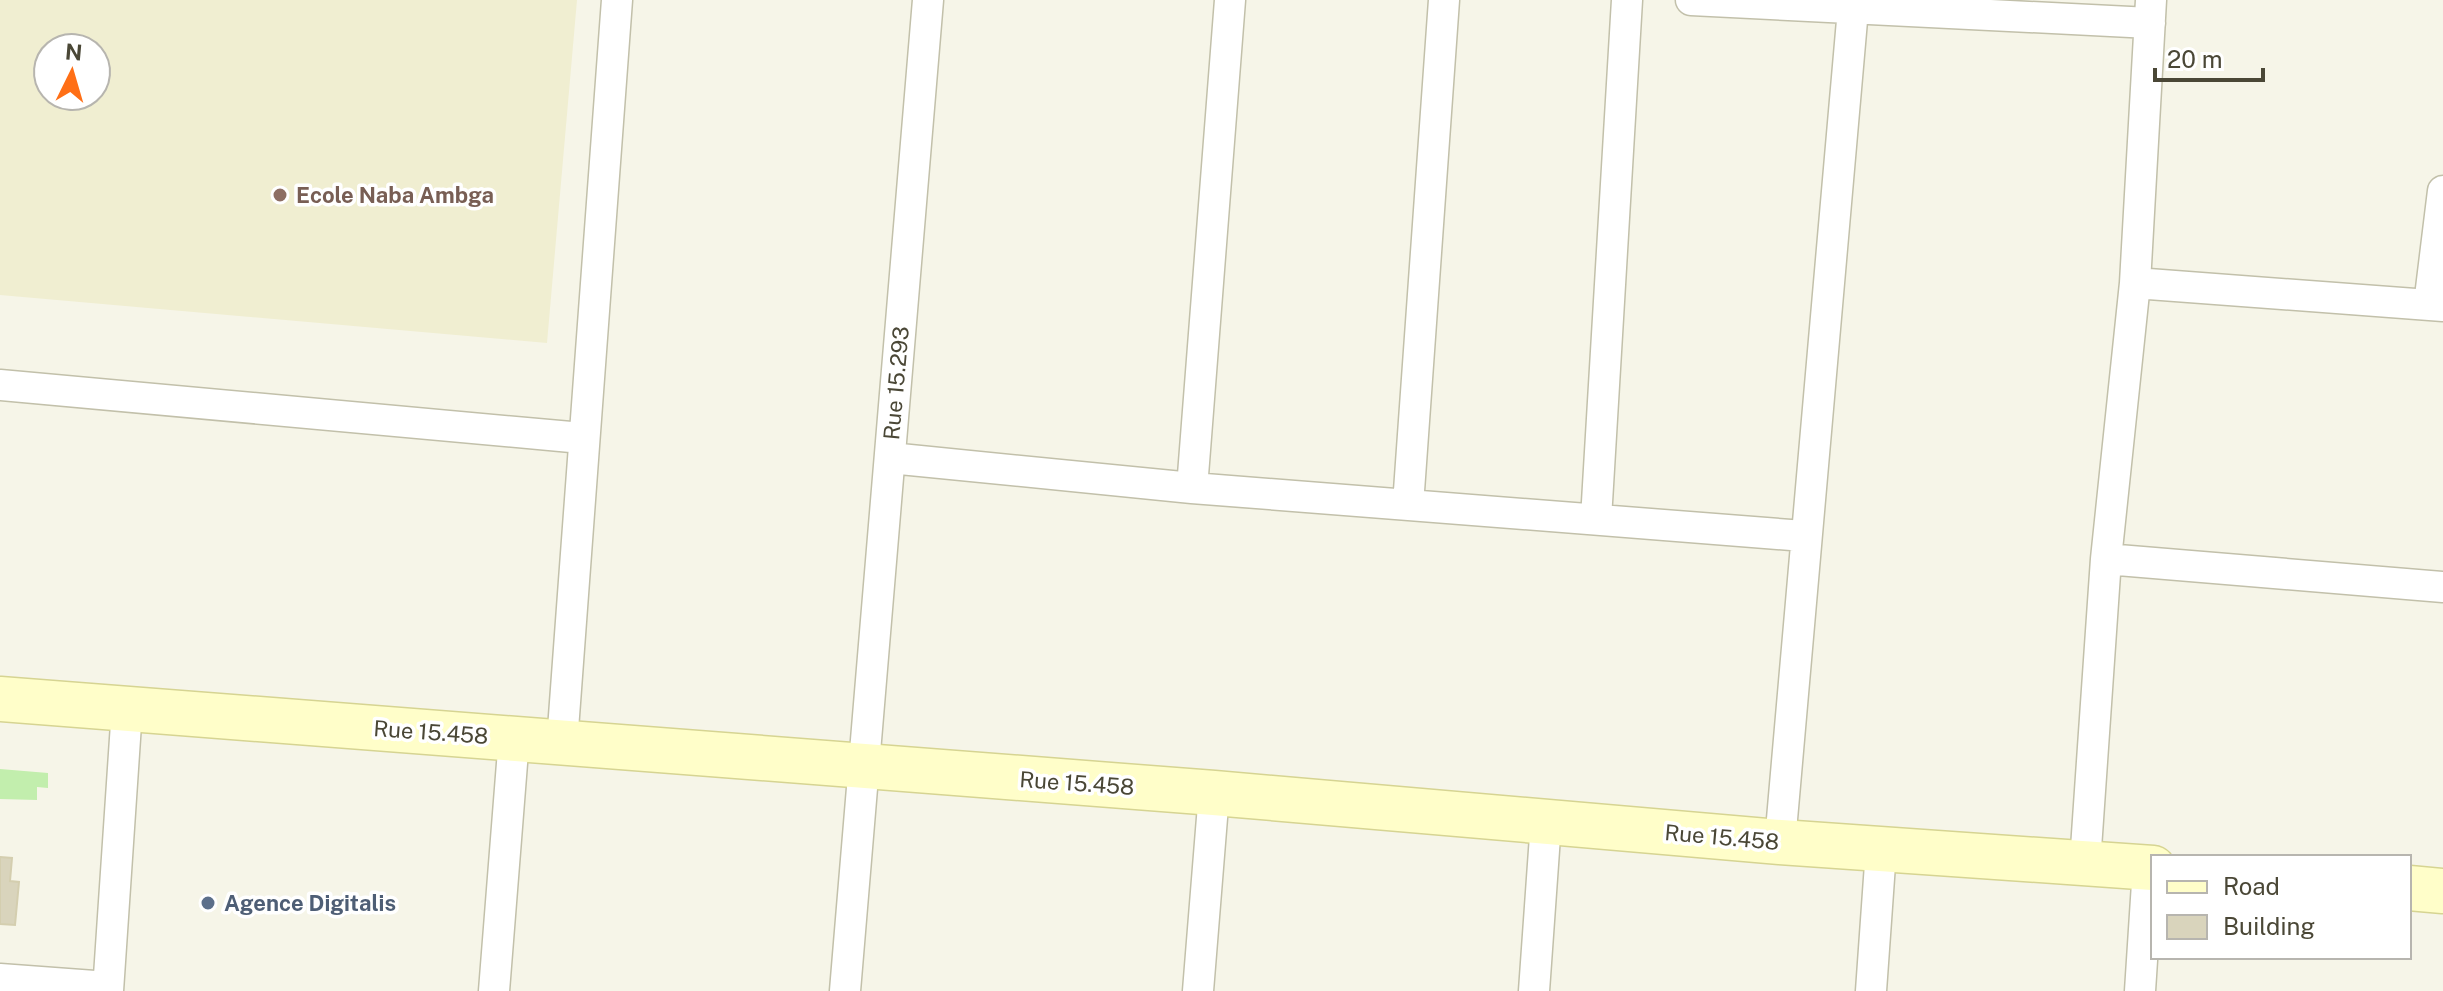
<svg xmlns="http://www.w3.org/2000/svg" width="2443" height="991" font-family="'Public Sans',sans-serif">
  <rect width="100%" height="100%" fill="#f6f5e8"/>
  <path fill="#f0eed1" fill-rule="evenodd" d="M0,0H577L547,343L0,295ZM48,48H96V96H48Z"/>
  <path fill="#c2eead" d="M0,769L48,773V788L37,787V800L0,799Z"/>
  <path fill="#d9d4bc" stroke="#d4ceaf" stroke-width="2" d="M0,857L12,858L10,881L19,882L15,925L0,924Z"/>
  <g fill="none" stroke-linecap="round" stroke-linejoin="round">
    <g stroke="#c2c0aa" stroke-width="33">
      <path id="street" d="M1691,0L2150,23
        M2135,283L2443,306
        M2429,305L2443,191
        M0,385L582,438
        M890,458L1192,488L1804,536
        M1192,488L1230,0
        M1408,505L1444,0
        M1596,519L1627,0
        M2106,559L2443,587
        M562,743L617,0
        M1780,842L1853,9
        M2085,863L2106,559L2135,283L2151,0
        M0,979L108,987
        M108,991L127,709
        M494,991L514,738
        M845,991L928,0
        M1198,991L1214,793
        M1534,991L1546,822
        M1871,991L1881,850
        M2140,991L2148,868"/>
    </g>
    <g stroke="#d6d492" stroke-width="47">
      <path id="secondary" d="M0,699L1214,793L1780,842L2153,868
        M2409,888L2443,891"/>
    </g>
    <use href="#street" stroke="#fff" stroke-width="30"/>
    <use href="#secondary" stroke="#fffec9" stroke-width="44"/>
  </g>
  <circle fill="#8d6e63" stroke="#fff" stroke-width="3" cx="280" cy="195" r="8"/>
  <circle fill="#5c6f8a" stroke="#fff" stroke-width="3" cx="208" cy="903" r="8"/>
  <g text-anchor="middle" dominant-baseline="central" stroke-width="7" stroke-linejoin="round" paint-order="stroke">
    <g font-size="22" font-weight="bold" fill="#785e54" stroke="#fff" text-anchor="start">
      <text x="296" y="195">Ecole Naba Ambga</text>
    </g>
    <g font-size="22" fill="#4a4736" stroke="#fff">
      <text transform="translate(896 383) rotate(-85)">Rue 15.293</text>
      <text transform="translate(431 732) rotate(4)">Rue 15.458</text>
      <text transform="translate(1077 783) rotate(4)">Rue 15.458</text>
      <text transform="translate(1722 837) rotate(5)">Rue 15.458</text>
    </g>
    <g font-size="22" font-weight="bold" fill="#4e5e75" stroke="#fff" text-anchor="start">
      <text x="224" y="903">Agence Digitalis</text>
    </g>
  </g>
  <rect x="2151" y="855" width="260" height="104" fill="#ffffff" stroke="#b7b5af" stroke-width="2"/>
  <rect x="2167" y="881" width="40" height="12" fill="#fffec9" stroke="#b7b5af" stroke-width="2"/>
  <text x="2223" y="895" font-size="24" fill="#4a4736">Road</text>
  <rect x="2167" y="915" width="40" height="24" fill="#d9d4bc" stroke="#b7b5af" stroke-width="2"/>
  <text x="2223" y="935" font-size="24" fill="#4a4736">Building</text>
  <g transform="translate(72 72) rotate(5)"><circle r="38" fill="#ffffff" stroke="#b7b5af" stroke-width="2"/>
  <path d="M0-6L14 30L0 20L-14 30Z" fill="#ff6f16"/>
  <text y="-12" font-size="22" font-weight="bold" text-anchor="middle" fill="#4a4736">N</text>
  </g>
  <path d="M2155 68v12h108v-12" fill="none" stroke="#4a4736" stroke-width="4"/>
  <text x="2167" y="68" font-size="24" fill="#4a4736" stroke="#ffffff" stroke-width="6" paint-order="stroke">20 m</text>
</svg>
